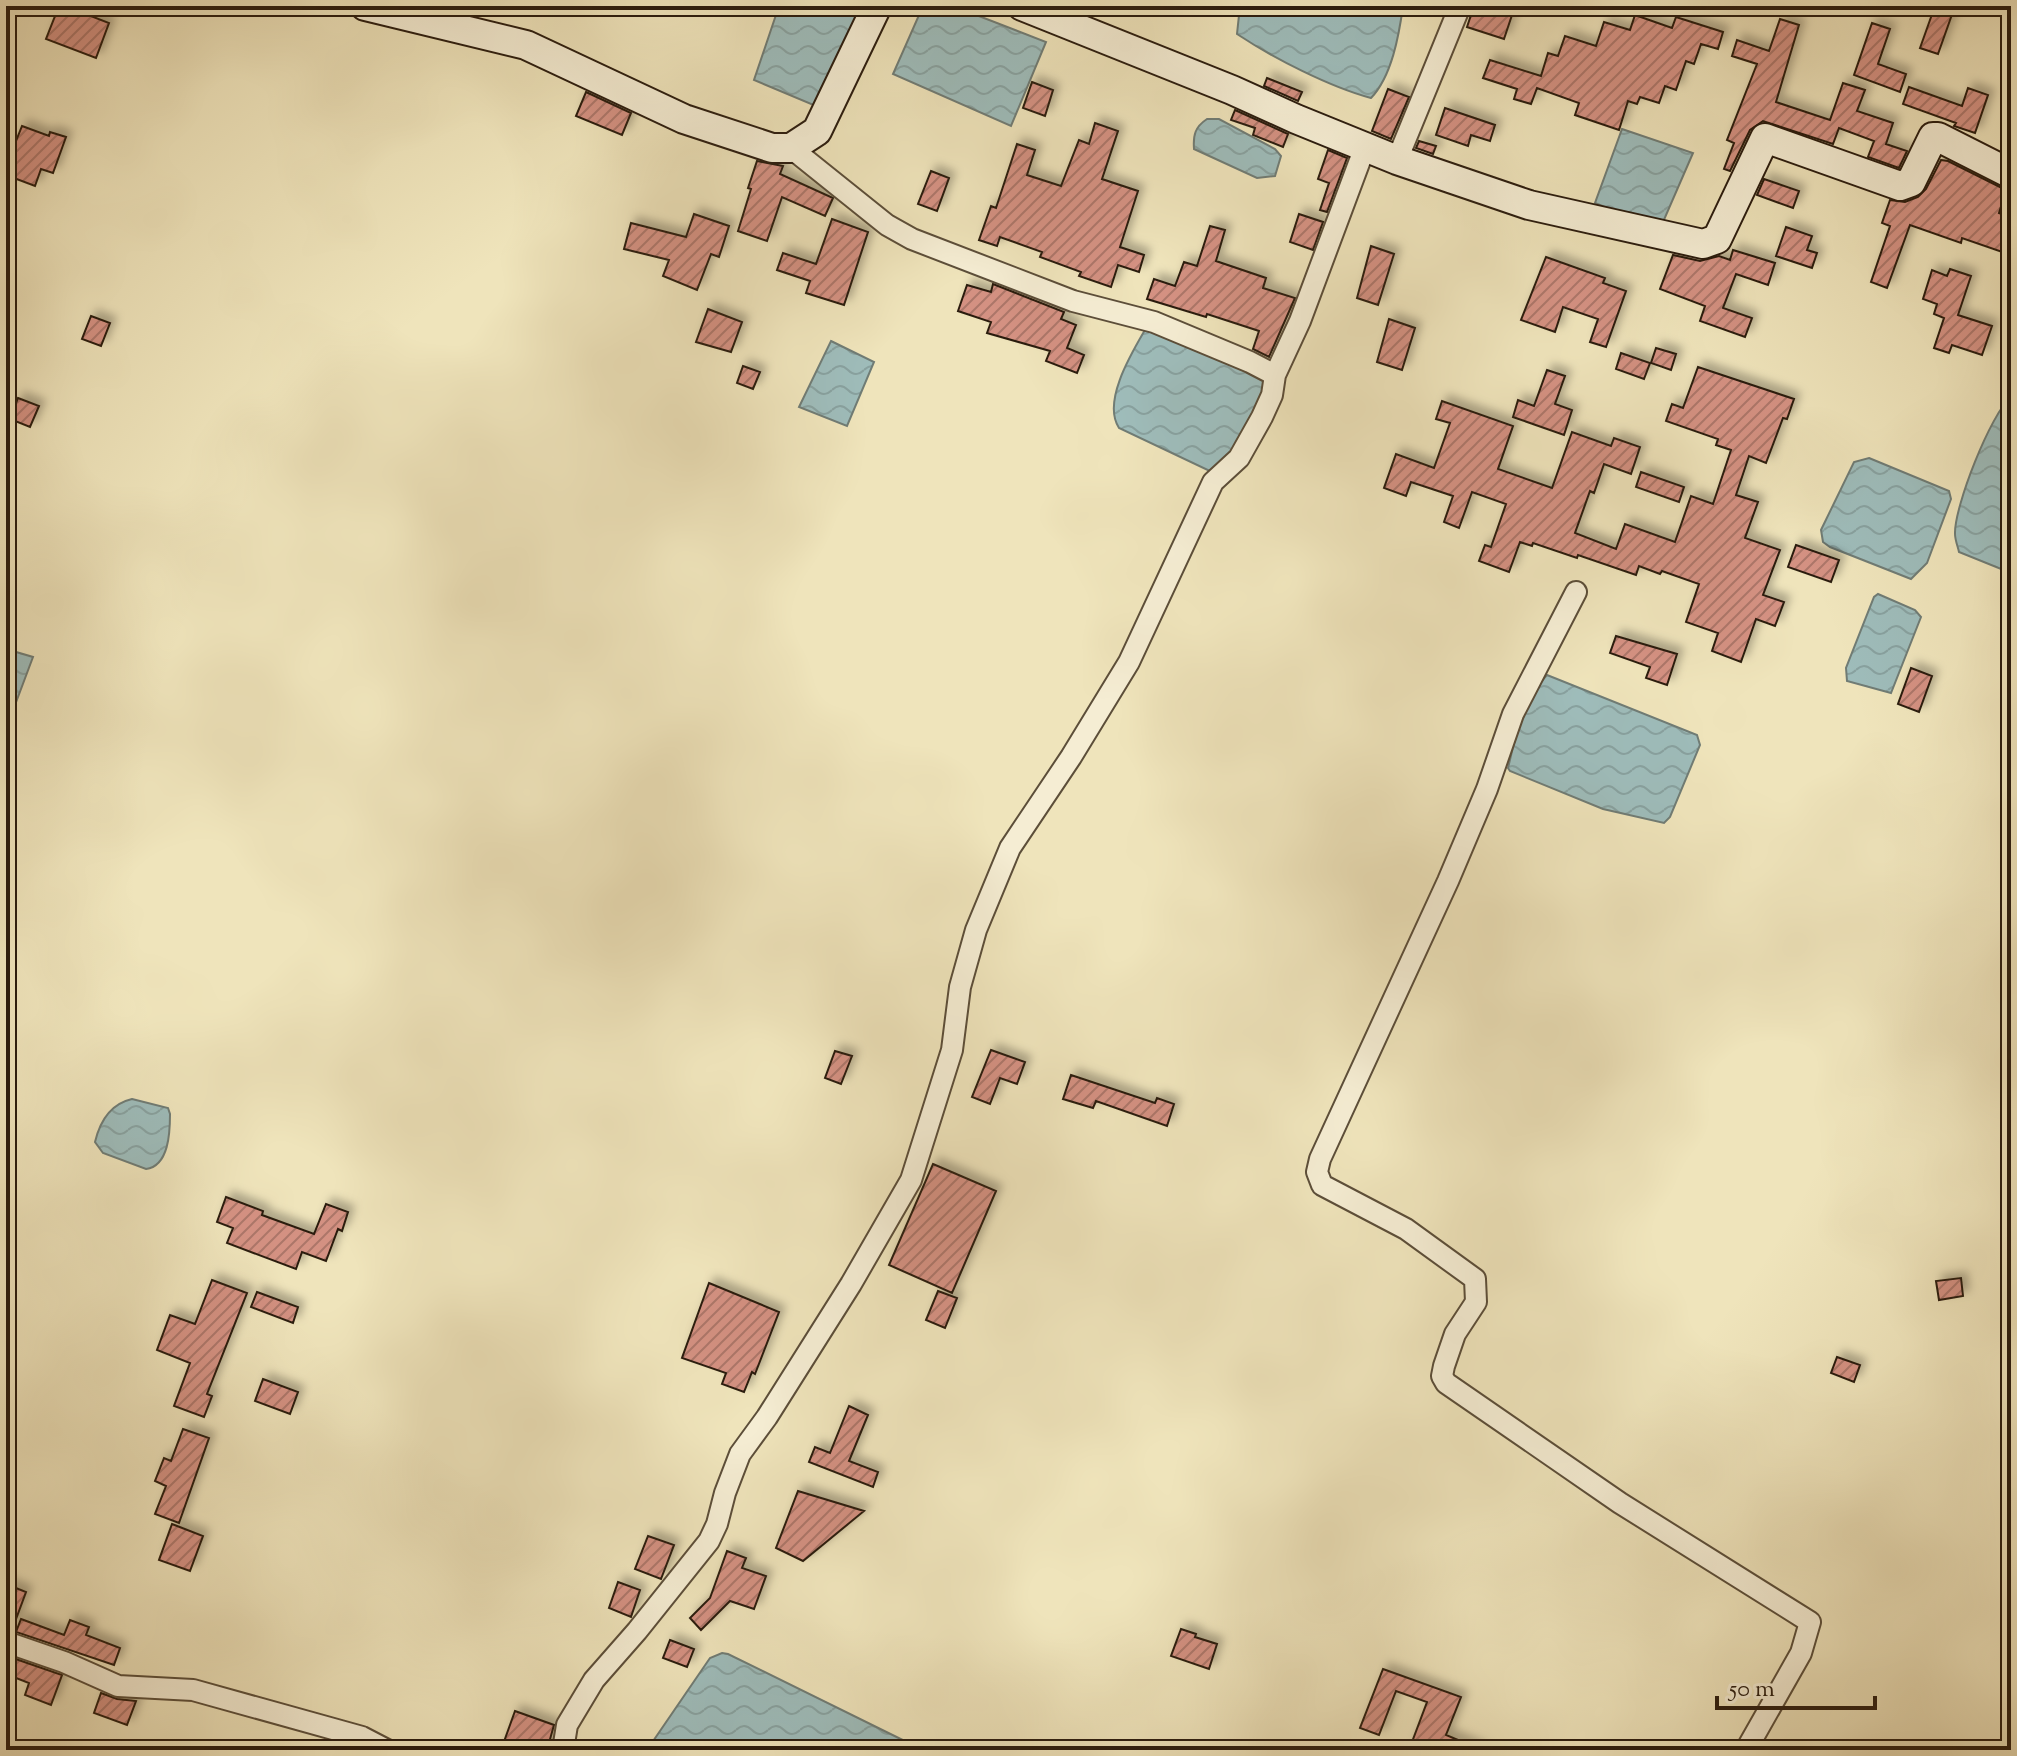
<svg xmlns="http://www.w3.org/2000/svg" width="2017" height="1756" font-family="'Sorts Mill Goudy',serif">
  <defs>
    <pattern id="water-waves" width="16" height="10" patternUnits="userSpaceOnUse" patternTransform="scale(2)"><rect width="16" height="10" fill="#9ebcba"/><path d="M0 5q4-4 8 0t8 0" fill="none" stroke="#88a19f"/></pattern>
    <pattern id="building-hatch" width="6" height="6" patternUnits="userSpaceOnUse" patternTransform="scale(2)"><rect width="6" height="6" fill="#d49182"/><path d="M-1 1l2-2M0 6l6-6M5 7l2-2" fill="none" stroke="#ac7669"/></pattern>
    <filter id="shadow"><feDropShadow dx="6" dy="-6" stdDeviation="4" flood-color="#0004"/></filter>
  </defs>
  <rect width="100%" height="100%" fill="#efe4bb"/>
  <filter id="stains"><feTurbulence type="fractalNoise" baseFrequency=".0025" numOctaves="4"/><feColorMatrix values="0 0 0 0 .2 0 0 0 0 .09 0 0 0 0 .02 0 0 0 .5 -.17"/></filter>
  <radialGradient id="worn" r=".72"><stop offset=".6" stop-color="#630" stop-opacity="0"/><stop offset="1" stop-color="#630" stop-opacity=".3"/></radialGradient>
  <path fill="url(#water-waves)" stroke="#707c75" stroke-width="2" d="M779,6H875L823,109L754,80Z
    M923,6H953L1046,42L1011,126L893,74Z
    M1240,6H1403C1399,35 1392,76 1371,98C1330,87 1273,58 1237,34Z
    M2011,100V157C1995,138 2003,121 2011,100Z
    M1207,119H1219L1275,149L1281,156L1275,176L1257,178L1194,149C1193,135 1195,127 1207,119Z
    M1622,129L1693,153L1660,229L1595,203Z
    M1161,325L1270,378L1259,418L1214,473L1119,428C1102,402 1131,354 1145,330Z
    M831,341L874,362L847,426L799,407Z
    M2011,397V573L1959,552C1958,547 1955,540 1955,534C1954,507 1991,413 2011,397Z
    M1869,458L1949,491L1951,499L1927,563L1911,579L1830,547L1823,542L1821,530L1854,462Z
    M1878,594L1915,610L1921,617L1891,693L1847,681L1846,668L1874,597Z
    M6,649L33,657L9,721L6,720Z
    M1547,675L1697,735L1700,745L1670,817L1664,823L1603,809L1510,771L1508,768C1516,735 1522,700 1547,675Z
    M132,1099L168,1108L170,1114C170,1132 169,1166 146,1169L103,1153L95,1142C100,1121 110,1104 132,1099Z
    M722,1653L728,1654L923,1750H647L710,1658Z"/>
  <path fill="url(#building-hatch)" stroke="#2b1c0e" stroke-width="2" filter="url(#shadow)" d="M59,6H65L109,23L96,58L46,39Z
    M1474,6H1515L1504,39L1467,27Z
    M1935,6H1955L1938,54L1920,48Z
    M1635,15L1672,28L1676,17L1723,32L1718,49L1701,44L1694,64L1686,61L1676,90L1665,86L1659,103L1640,97L1637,104L1628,101L1619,130L1575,115L1579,103L1537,88L1531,104L1514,99L1517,89L1483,78L1490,60L1541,76L1548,53L1558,56L1565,36L1596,46L1604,22L1630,30Z
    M1780,19L1799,25L1776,102L1830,120L1843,83L1865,90L1857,111L1893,123L1886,144L1907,151L1899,168L1868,157L1874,141L1839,128L1833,144L1763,121L1750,130L1730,171L1724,169L1734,143L1727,140L1757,64L1732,56L1737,40L1769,51Z
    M1872,23L1890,29L1878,64L1906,74L1900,92L1854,75Z
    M1267,78L1302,92L1298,101L1264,86Z
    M1032,82L1053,90L1045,116L1023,108Z
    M1909,87L1962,106L1968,88L1988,95L1975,133L1954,126L1956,123L1903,104Z
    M1388,89L1409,97L1391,139L1372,131Z
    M586,92L631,113L622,135L576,116Z
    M1445,108L1495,125L1490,141L1471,135L1468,146L1436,135Z
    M1235,110L1288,134L1283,147L1253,135L1255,128L1231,120Z
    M1095,123L1118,131L1102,179L1138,191L1120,247L1144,255L1139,272L1118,265L1111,287L1079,276L1081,272L1040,257L1042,252L1000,237L997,246L979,240L991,206L996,208L1017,144L1035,150L1027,175L1061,186L1079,140L1089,144Z
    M22,126L49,136L50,132L66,137L53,173L41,169L35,186L6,175V149L12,151Z
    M1419,141L1436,146L1433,154L1416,148Z
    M1328,150L1347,158L1327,212L1320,210L1329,183L1318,179Z
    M1941,160L1948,161L2006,190L1999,213L2011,217V245L2008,254L1962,238L1961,243L1910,225L1887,288L1871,282L1890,226L1882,223L1890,200L1905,202L1918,197L1926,189Z
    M757,161L783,166L780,174L833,198L825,216L782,197L767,241L738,231L751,189L748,188Z
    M931,171L949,178L937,211L918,204Z
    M1764,179L1799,191L1793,208L1757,195Z
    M694,214L729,226L719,257L711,254L697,290L663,276L669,260L624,249L631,223L686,237Z
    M1299,214L1323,222L1313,250L1290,242Z
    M832,219L868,232L844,305L806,293L810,281L777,270L783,253L816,264Z
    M1210,226L1225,230L1216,261L1266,278L1263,288L1295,298L1269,357L1253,349L1259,331L1207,314L1206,317L1147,299L1154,279L1175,286L1184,262L1197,266Z
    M1786,227L1812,236L1807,250L1817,253L1812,268L1776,256Z
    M1371,246L1394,254L1378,305L1357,298Z
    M1733,250L1775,263L1768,285L1736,274L1723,308L1752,318L1745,337L1700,321L1705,306L1660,289L1673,255L1700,261L1719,256L1730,260Z
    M1546,257L1605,278L1603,283L1626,291L1606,347L1590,342L1598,319L1563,307L1555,332L1521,320Z
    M1950,269L1971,276L1958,315L1992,326L1982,355L1952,345L1949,353L1934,348L1944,318L1934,314L1937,304L1923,299L1932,270L1947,276Z
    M993,284L1064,312L1061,319L1076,325L1067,348L1084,355L1077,373L1046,361L1050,351L987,333L991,322L958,311L967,285L991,292Z
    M708,309L742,322L731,352L696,342Z
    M91,316L110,323L101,346L82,339Z
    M1389,319L1415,328L1402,370L1377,362Z
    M1656,348L1676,354L1671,370L1651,363Z
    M1621,353L1650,363L1644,379L1616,369Z
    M743,366L760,372L753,389L737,383Z
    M1698,367L1794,399L1787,419L1783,418L1766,463L1749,456L1736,495L1758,502L1745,538L1780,550L1763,595L1784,602L1775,626L1756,619L1741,662L1712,651L1718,633L1686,622L1699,584L1662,571L1660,574L1639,566L1636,575L1578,555L1577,558L1533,543L1532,546L1520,542L1509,572L1479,561L1485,545L1491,547L1506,504L1472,492L1459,528L1444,522L1453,496L1411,482L1406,496L1384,488L1396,454L1434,468L1450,423L1436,419L1442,401L1513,426L1498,469L1552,488L1572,432L1611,446L1614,438L1640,447L1631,474L1604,464L1594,493L1590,491L1575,533L1616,549L1625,524L1675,542L1691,496L1713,504L1731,450L1716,445L1718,439L1666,421L1672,404L1683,408Z
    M1547,370L1565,376L1555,404L1572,410L1564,435L1513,417L1518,400L1534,406Z
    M18,398L39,406L30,427L10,419Z
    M1641,472L1684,487L1679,502L1636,487Z
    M1796,545L1839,560L1831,582L1788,567Z
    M1616,636L1677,654L1667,685L1646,678L1650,667L1610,653Z
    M1911,668L1932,676L1919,712L1898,704Z
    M991,1050L1025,1062L1017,1084L1000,1078L990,1104L972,1097Z
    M835,1051L852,1056L841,1084L825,1078Z
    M1071,1075L1155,1103L1157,1098L1174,1104L1167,1126L1096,1101L1093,1108L1063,1099Z
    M933,1164L996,1191L952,1293L889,1265Z
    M226,1197L263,1211L262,1215L314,1234L326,1204L348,1212L342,1231L338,1229L326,1261L302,1252L296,1269L227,1243L233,1228L217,1222Z
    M1961,1278L1963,1296L1939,1300L1936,1281Z
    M212,1280L247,1293L207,1394L212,1396L204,1417L174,1406L190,1363L157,1350L170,1315L195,1324Z
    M709,1283L779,1312L755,1374L752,1372L744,1392L722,1384L726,1373L682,1358Z
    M938,1291L957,1298L945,1328L926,1320Z
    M257,1292L298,1307L293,1323L251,1307Z
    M1837,1357L1860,1365L1854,1382L1831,1373Z
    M263,1379L298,1392L290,1414L255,1401Z
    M849,1406L868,1415L849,1461L878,1472L873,1487L809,1462L815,1447L830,1453Z
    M183,1429L209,1438L179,1523L155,1514L166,1486L155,1481L164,1458L171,1461Z
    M798,1491L864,1511L803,1561L776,1548Z
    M172,1524L203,1536L190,1571L159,1560Z
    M648,1536L674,1545L661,1579L635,1569Z
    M727,1551L746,1558L742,1568L766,1576L754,1609L730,1601L701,1630L690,1618L710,1598Z
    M618,1582L640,1590L631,1617L609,1608Z
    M6,1584L26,1592L12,1630L6,1629Z
    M21,1619L64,1635L70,1620L89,1627L86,1635L120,1648L114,1665L16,1632Z
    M1181,1629L1196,1634L1195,1637L1217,1644L1209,1669L1171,1656Z
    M670,1640L694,1649L687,1667L663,1658Z
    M7,1656L62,1675L51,1705L25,1695L29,1683L6,1674Z
    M1383,1669L1461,1697L1446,1735L1482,1750H1409L1427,1702L1396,1691L1379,1735L1360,1728Z
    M101,1693L117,1699L136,1701L127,1725L94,1713Z
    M515,1711L554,1725L547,1750H501Z"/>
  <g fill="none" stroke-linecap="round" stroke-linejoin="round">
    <g stroke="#5c4e39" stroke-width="24">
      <path id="street" d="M791,148L887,225L912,239L1073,301L1154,322L1250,362L1275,375
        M1397,160L1460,6
        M1576,592L1513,714L1487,789L1448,881L1320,1159L1317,1172L1322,1185L1406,1229L1475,1279L1476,1302L1455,1334L1444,1366L1442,1376L1446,1383L1620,1503L1810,1622L1801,1653L1746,1750
        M6,1642L64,1662L118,1686L193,1690L362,1737L387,1750
        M563,1750L567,1725L594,1680L637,1631L709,1541L717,1524L725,1493L740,1454L767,1417L851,1284L911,1180L952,1050L960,987L976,930L1010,848L1071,757L1129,662L1213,482L1239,458L1262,417L1272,395L1275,375L1300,321L1365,147"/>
    </g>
    <g stroke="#2b1c0e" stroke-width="32">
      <path id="secondary" d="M365,6L526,45L684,119L772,148H791L817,131L877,6
        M1022,6L1232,90L1296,119L1397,160L1529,205L1703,244L1717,239L1765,138L1900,186L1911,182L1933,137H1938L2011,174"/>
    </g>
    <use href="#street" stroke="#f5edd3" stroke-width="20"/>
    <use href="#secondary" stroke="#f5edd3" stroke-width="28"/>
  </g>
  <rect width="2017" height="1756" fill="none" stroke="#efe4bb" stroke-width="32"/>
  <rect x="8" y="8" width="2001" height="1740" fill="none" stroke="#2b1c0e" stroke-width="4"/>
  <rect x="16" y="16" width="1985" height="1724" fill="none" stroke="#2b1c0e" stroke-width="2"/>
  <path d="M1717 1696v12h158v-12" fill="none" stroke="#2b1c0e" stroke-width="4"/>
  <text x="1729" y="1696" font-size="24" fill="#2b1c0e" stroke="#f5edd3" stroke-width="6" paint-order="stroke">50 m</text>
  <rect width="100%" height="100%" filter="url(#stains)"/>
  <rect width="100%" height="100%" fill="url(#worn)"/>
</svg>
